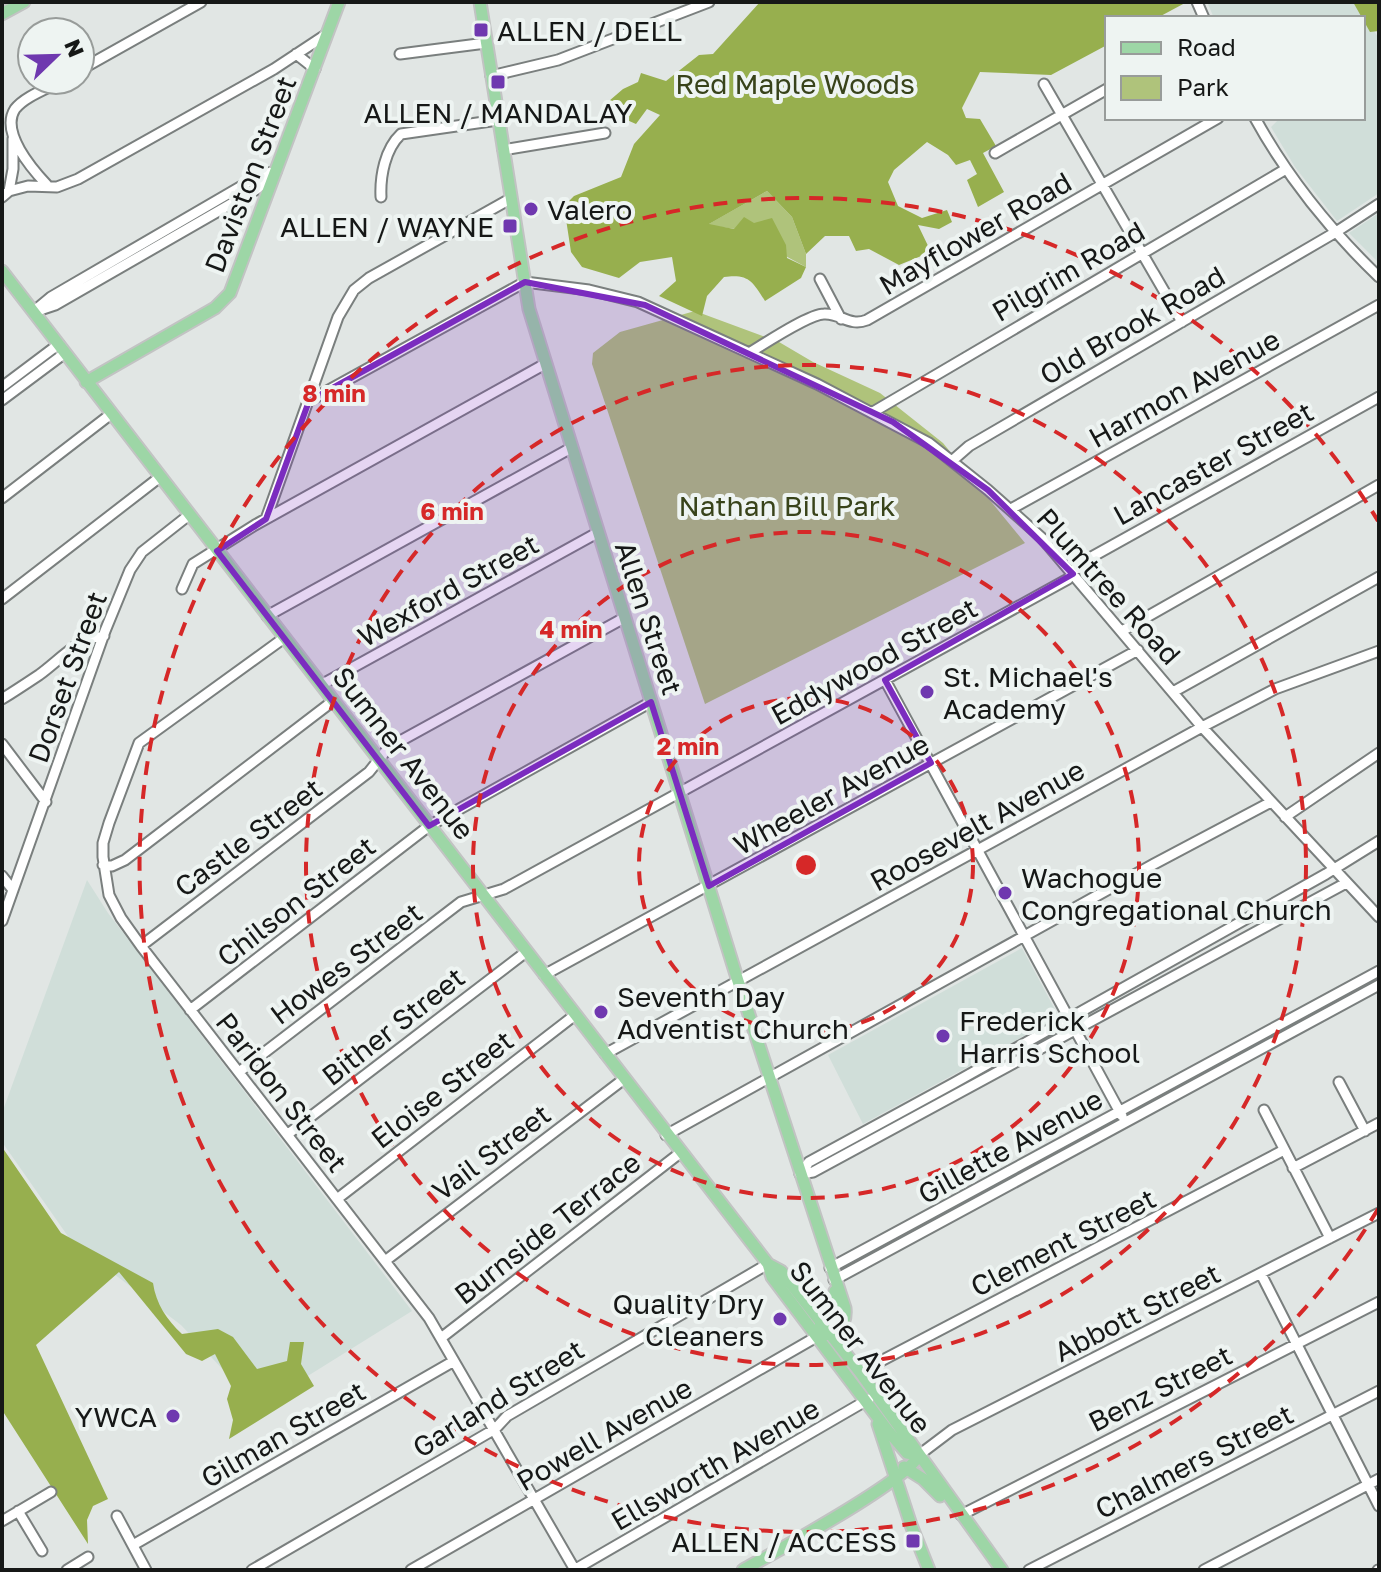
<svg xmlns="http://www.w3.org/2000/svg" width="1381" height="1572" font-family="'Golos Text',sans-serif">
  <rect width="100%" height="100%" fill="#e1e6e4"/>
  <path fill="#d0ded9" d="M1207,2H1357L1379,39V193L1337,221L1295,167L1271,127L1280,118H1363V18H1214Z
    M1379,213V263L1349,233Z
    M87,880L108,913L412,1311L258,1407L181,1325L72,1242L2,1142V1113Z
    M1022,948L1059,1017L863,1124L828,1055Z"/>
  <path fill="#afc37b" d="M767,191L792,217L806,254V267L735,229L707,225Z
    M695,311L779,342L813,362L880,393L943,443L1025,543L705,704L592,364L593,353L620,332Z"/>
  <path fill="#97af4e" d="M760,2H1185V3L1157,18H1107V45L1051,75L980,72L962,108L966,118L980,119L996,146L983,153L1004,192L978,207L967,180L977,174L970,160L956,165L948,155L927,142L894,170L888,182L898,206L922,218L947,210L952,222L939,229L918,225L931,252L899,265L869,249L856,251L849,236H825L806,254L792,217L767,191L709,224L734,229L744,217L754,223L772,218L786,245L787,258L806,267L801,278L765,301C752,281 749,274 724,277L707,296L702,316L659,296L676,281L672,257L640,262L619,278L582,267L571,252L564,206L574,196L621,177L634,144L660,115L647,109L636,124L611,113L609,101L623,89L638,82L641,73L666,81L699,55L713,54Z
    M1353,2H1379V31L1370,32Z
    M2,1147L61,1233L153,1283C156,1304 167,1320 182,1334L218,1329L233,1337L257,1369L287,1361L290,1342H304L301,1364L314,1386L229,1439L233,1420L227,1399L231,1386L215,1354L202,1361L186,1354L119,1272L36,1345L108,1499L93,1506L87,1520L88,1544L2,1410Z"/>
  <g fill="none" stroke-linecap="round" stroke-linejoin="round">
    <g stroke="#7a7f7e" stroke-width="13">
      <path id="minor" d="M1197,2L1204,18
        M296,54L315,69
        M400,54L486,43
        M80,70L201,2
        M491,76L558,60L709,2
        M1044,84L1182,322
        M1255,118C1288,178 1330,230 1379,277
        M503,150L605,133
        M995,153L1107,89
        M47,185C32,169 0,132 15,109C25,96 49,88 63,80
        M9,191L13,169V139
        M2,197L9,191L28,186L57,187L78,179L274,69L327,34
        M381,197C380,176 385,149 401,134L498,120
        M820,279L841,319
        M40,310L55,305L257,189L275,173
        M33,312L51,297L264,173L276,172
        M749,353C764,344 809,314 824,314C841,313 849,327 867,320L1218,118
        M2,387L59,344
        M2,400L65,353
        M309,401L525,282L589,290L638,302L817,384L929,443L988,490L1042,538L1202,727L1379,917
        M873,412L1286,169
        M953,460L969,446L1336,232L1379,204
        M2,498L111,414
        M1011,509L1379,305
        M266,519L338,317L354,290L369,278L510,199
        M182,589L193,564L255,525L545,364
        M2,599L160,477
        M267,616L571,448
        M1122,631L1379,485
        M284,638L139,743L109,823L103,843V857L109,895L121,918L141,946L429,1318L575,1570
        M885,680L1122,1116
        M321,685L597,533
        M1173,692L1379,577
        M2,699C15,691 27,683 39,675C60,660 77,638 104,636
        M2,744L46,802
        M1285,817L1379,753
        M103,865L112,866L125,860L333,701
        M2,876L13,890
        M2,921L105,631L130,570L142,552L189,515
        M141,946L369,772L385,752L393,745L624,618
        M544,975L1138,650
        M190,1010L429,826L651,702
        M605,1054L1202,727L1275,689L1379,651
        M239,1072L461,902L504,889L1068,579L1079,564L1379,397
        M1339,1082L1365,1131
        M1264,1110L1330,1238
        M288,1134L526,952
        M666,1135L1154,864L1271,802
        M1293,1168L1379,1123
        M800,1174L809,1162L954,1083L1326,874L1379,841
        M800,1174L813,1172L1346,883
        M337,1199L575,1015
        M385,1261L624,1079
        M830,1268L1379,971
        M1261,1274L1379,1506
        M834,1280L1379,985
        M441,1338L680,1153
        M860,1372L1284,1150
        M919,1455L952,1430L1379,1213
        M18,1511L42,1551
        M961,1515L1379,1302
        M117,1516L146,1570
        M2,1521L51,1492
        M133,1545L454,1361
        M67,1570L88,1557
        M252,1570L495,1429L507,1416L768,1264
        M411,1570L818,1336
        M574,1570L869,1399
        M1029,1570L1379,1391
        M1204,1570L1379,1479
        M1378,1570H1379"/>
    </g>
    <g stroke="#c2c3c3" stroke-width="15">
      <path id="major" d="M480,2L529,309L738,981L845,1308C847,1327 835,1334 818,1336
        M2,14L24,2
        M2,271L768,1264L772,1277L888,1431L907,1453L919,1455
        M86,382L215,308L230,293L339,2
        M768,1264L781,1271L860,1372L1002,1570
        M820,1328L821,1321L834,1309L835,1291
        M878,1424L911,1525L929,1570
        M904,1467L923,1479L940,1496
        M743,1570C775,1552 907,1481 919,1455"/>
    </g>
    <use href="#minor" stroke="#fff" stroke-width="9"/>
    <use href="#major" stroke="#9dd6a6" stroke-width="11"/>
  </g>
  <path fill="#7b2cbf" fill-opacity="0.2" stroke="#7b2cbf" stroke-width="6" stroke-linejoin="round" d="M525,282L645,305L893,422L988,490L1073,574L885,680L931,763L709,886L651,702L429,826L217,551L266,519L309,401Z"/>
  <g fill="none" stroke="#d62828" stroke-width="4" stroke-dasharray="14 10">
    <circle cx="806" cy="865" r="167"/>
    <circle cx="806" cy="865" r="333"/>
    <circle cx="806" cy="865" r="500"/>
    <path d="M1378 1209A667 667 0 1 1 1378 521"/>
  </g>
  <g fill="#6f38af" stroke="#eef4f2" stroke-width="3">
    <rect x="473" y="22" width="16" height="16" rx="4"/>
    <rect x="490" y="74" width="16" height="16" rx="4"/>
    <circle cx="531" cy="209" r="8"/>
    <rect x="502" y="218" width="16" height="16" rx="4"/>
    <circle cx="927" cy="692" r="8"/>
    <circle cx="1005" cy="893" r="8"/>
    <circle cx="601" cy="1012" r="8"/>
    <circle cx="943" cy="1036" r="8"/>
    <circle cx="780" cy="1319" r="8"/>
    <circle cx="173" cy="1416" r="8"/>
    <rect x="905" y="1533" width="16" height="16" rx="4"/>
  </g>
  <g text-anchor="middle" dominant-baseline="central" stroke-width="8" stroke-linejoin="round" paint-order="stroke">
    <g font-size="28" fill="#161817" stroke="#eef4f2" text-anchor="start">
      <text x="497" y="30">ALLEN / DELL</text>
      <text x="498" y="112" text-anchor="middle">ALLEN / MANDALAY</text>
      <text x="547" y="209">Valero</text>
      <text x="494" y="226" text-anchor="end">ALLEN / WAYNE</text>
      <text x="943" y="676">St. Michael's<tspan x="943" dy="32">Academy</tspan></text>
      <text x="1021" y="877">Wachogue<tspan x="1021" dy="32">Congregational Church</tspan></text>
      <text x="617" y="996">Seventh Day<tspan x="617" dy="32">Adventist Church</tspan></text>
      <text x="959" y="1020">Frederick<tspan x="959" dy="32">Harris School</tspan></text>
      <text x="764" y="1303" text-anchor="end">Quality Dry<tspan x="764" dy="32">Cleaners</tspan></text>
      <text x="157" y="1416" text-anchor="end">YWCA</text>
      <text x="897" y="1541" text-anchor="end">ALLEN / ACCESS</text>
    </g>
    <g font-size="28" fill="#38431a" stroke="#eef4f2">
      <text x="795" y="83">Red Maple Woods</text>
      <text x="787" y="505">Nathan Bill Park</text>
    </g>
    <g font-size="28" fill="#161817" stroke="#eef4f2">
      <text transform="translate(250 174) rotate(-69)">Daviston Street</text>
      <text transform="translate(975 233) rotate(-30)">Mayflower Road</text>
      <text transform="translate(1068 271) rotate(-30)">Pilgrim Road</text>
      <text transform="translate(1132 325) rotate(-30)">Old Brook Road</text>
      <text transform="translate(1184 388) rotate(-29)">Harmon Avenue</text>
      <text transform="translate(1213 463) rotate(-29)">Lancaster Street</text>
      <text transform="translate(1109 586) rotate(48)">Plumtree Road</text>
      <text transform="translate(448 590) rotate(-29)">Wexford Street</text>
      <text transform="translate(649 618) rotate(72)">Allen Street</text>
      <text transform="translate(874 661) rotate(-29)">Eddywood Street</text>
      <text transform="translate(67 677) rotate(-70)">Dorset Street</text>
      <text transform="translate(404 753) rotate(52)">Sumner Avenue</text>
      <text transform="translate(831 794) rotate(-29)">Wheeler Avenue</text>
      <text transform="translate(977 825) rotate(-29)">Roosevelt Avenue</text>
      <text transform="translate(248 837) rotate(-37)">Castle Street</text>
      <text transform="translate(296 901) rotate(-38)">Chilson Street</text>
      <text transform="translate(346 963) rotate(-37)">Howes Street</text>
      <text transform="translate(393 1026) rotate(-38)">Bither Street</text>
      <text transform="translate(442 1089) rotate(-38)">Eloise Street</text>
      <text transform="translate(282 1092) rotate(52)">Paridon Street</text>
      <text transform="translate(1010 1146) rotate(-29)">Gillette Avenue</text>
      <text transform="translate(491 1152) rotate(-37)">Vail Street</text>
      <text transform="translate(547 1228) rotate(-38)">Burnside Terrace</text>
      <text transform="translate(1063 1242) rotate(-27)">Clement Street</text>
      <text transform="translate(1137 1312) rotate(-27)">Abbott Street</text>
      <text transform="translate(861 1347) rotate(52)">Sumner Avenue</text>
      <text transform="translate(1160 1388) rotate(-27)">Benz Street</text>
      <text transform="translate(498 1398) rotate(-32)">Garland Street</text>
      <text transform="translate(283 1434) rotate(-30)">Gilman Street</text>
      <text transform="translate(604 1434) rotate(-30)">Powell Avenue</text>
      <text transform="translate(1194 1461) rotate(-27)">Chalmers Street</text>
      <text transform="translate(715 1464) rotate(-30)">Ellsworth Avenue</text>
    </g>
  </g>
  <circle cx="806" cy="865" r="12" fill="#d62828" stroke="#eef4f2" stroke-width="4"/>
  <g font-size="24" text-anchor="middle" font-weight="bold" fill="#d62828" stroke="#eef4f2" stroke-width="8" stroke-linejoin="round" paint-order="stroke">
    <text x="334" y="402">8 min</text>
    <text x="452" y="520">6 min</text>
    <text x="571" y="638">4 min</text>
    <text x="688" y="755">2 min</text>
  </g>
  <rect width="1381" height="1572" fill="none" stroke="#161817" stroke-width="8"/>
  <rect x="1105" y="16" width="260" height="104" fill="#eef4f2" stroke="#989c9a" stroke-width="2"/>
  <rect x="1121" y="42" width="40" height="12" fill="#9dd6a6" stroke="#989c9a" stroke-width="2"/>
  <text x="1177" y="56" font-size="24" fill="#161817">Road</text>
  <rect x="1121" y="76" width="40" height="24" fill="#afc37b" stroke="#989c9a" stroke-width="2"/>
  <text x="1177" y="96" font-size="24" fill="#161817">Park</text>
  <g transform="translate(56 56) rotate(67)"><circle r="38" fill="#eef4f2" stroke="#989c9a" stroke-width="2"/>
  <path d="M0-6L14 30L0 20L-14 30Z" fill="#6f38af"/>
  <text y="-12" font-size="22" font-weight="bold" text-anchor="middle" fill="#161817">N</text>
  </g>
</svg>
